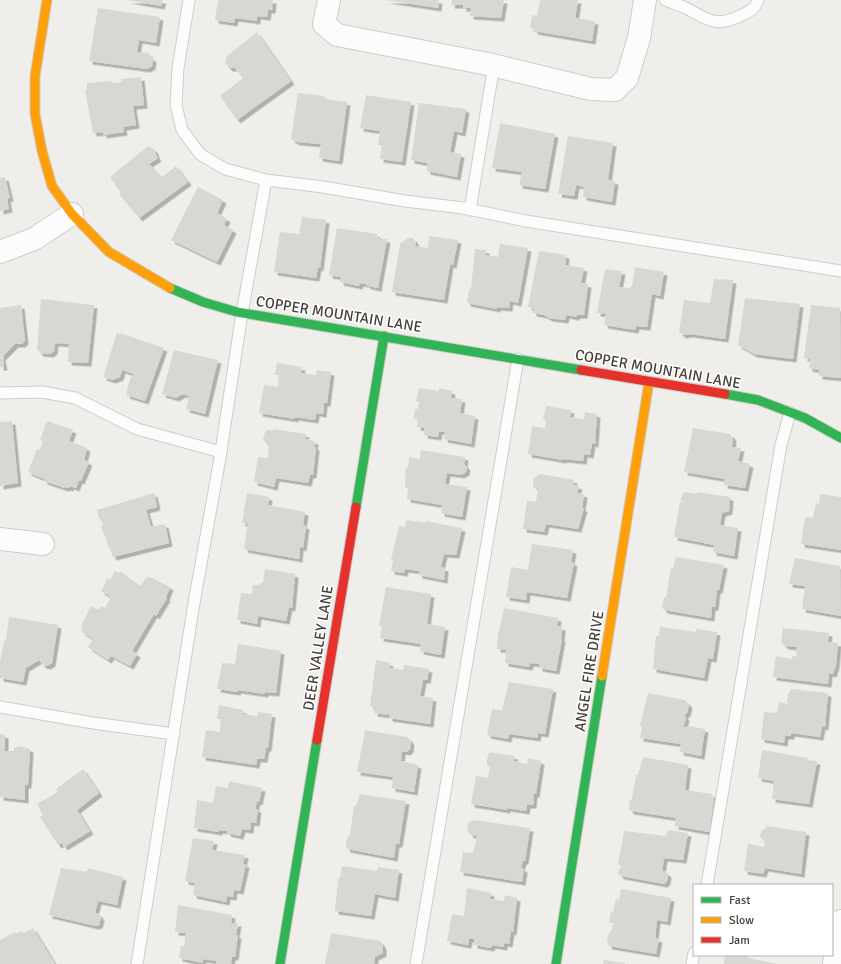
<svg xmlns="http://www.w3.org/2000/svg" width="841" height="964" font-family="Signika,sans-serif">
  <defs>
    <filter id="shadow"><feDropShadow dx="3.5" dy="3.5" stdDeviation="0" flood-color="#0004"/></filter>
  </defs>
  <rect width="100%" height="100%" fill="#f0eeeb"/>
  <path fill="#d9d7d3" filter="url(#shadow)" d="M127,0H163L161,6Z
    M218,0H273L272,10H268L267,17L257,16V21L235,18L234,23L215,20Z
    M386,0H439L438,8Z
    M452,0H504L501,18L470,16L471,8H463V5H451Z
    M540,0H578L575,18L595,21L592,41L534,31L535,29L530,28L532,15L537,16Z
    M98,8L160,17L156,43L139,40L137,52L149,53V56L153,59L152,66L147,69L89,61Z
    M257,32L291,81L237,120L220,96L243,78L235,68H229L225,62L227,56Z
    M141,77L144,105L133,106L136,125L123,127L124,132L103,135V132L93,133L85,90H87V83L111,81L112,83L122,82L121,79Z
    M298,93L325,96L324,99L347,102L339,161L319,158L321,144L297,142L291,139Z
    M366,95L411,102L402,162L380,159L382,145H378L380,131L360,128Z
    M419,103L466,109L462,133L454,131L450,152L461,154L457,177L427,171V163L411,160Z
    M500,123L555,134L545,189L519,185L522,172L492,168Z
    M568,136L613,143L608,180L615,181L612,202L583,197L584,187L576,185L574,196L558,194Z
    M148,146L154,149L157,157L158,158L149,164L162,177L176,166L188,182L139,218L119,194L121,193L110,177Z
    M5,177L10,198L7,199L9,209L0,211V178Z
    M198,187L223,200L217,213L227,219L224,225L233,230L217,262L171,240Z
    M302,217L326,220L320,268L318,267L316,278L274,272L280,232L299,234Z
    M337,228L377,234V238L387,239L378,288L368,286L366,284L360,283L359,286L340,282L341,277L329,275Z
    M429,236L458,240L453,265L450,264L444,300L392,292L400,244L408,238H413L416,243L415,246L428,248Z
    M500,244L528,248L518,303L510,301L509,308L497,307V309L467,303L469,289H471L475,249L486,250V255L498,257Z
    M539,251L566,255L565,265L584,268L581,283L588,284L584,315H577L576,317L566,315L565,320L549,318L544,315L533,313V308L528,307Z
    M635,267L664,272L660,296L652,294L647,327L636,326L635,330L604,325L606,314L597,313L605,269L622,271L619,287L629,288L632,286Z
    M714,279L733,280L725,339L690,334L683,335L679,332L684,300L710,303Z
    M745,298L800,304L793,359L754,354L738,345Z
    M41,299L94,305L88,363L68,362L69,344L55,343L54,351L50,354L40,353L37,349Z
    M21,305L25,341L22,344H15L2,357L4,367H0V308Z
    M811,305L840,308L841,378L819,376V370L809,368L810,359L804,358Z
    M117,333L120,335V333L164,348L145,401L126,395L130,379L134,374L122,370L120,377L112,380L103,377Z
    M174,350L218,360L205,414L186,409L189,396L182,394L176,398L162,394Z
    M277,363L302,367L301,373L316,375L317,370L331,372L327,403H324L323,414L316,413L315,420L295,417V419L259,413L264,385L278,387L279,375H275Z
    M419,388L439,391V388L452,391L451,398L462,399L460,413L475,416L471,444L444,439L445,432L439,431L438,437L424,435L425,428L417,427L418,419H414L415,409H418L419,402L416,401Z
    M546,406L571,410L570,417L584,419L585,412L597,414L595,444L592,443L590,455L584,454L583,461L563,459V460L528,454L532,426L545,428L546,420L543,419Z
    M12,421L18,483L0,486V422Z
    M47,421L73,430L69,441L87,448L84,460L89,462L81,481L79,480L76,488L70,486V488L66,487L65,488L44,481V479L28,472L37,449L40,450L43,441L40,440Z
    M693,428L730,434L733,438L732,447L741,448L738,461L750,464L745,488L724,485L725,479L684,472Z
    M273,429L306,434L305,439L315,441L314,447H316L313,475H310L308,483L276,478L274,487L254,482L258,457L268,458L269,443L265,442L263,439L265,432L268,430L273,431Z
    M421,450L465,457L464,464L467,467L466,472L461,475L447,473L445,484L467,487L462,517L441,513L442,505L407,499L408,488H405L406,467L408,468L409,457L420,459Z
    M540,474L574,480L573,485L579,486L577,493L584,494L582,508H584L578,529L546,524L544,532L523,529L527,501L536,502L538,488H534L533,485L534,478Z
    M685,492L697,494V492L730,497L729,511L722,513L720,525L738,528L734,556L713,552L714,545L674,537L680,502L683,503L681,500L682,494Z
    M154,493L157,507L146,510L151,527L165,524L169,543L113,557L101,527L103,526L101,519H99L97,510Z
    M247,493L269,497L268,505L305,512L303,525L306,526L303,548L300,547L299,559L244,549L248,523H242Z
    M820,494L841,497V550L801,544L805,517L813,518L816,503L819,504Z
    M406,520L426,523V521L462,528L456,555L444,554L441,567L445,568L444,580L419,575V571L405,569L404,573L391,571L393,560H391L399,526L405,527Z
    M532,544L573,550L571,562L574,563L567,598L527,592L526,600L506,597L511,567L528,570Z
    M676,557L724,565L719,590H717L715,607H712L711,618L664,610L662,607L664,598L666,597L671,568L673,569Z
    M795,558L840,566L841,616L802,609L805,586L789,584Z
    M265,569L295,574L292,608L289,607L286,621L258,616L257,624L237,620L241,593L252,594L253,585H258L263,582Z
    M115,571L119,573L120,571L140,586L147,577L153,578L170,587L166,597L167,598L156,616L154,614L132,651L137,654L130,666L111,656L108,660L88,647L93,639L82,632L81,626L91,606L98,610L101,606L105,608L111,597L101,591L108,578L110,580Z
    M386,587L431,594L427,624L445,627L441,655L420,651L421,644L380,638L382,626H379Z
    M504,608L558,618L557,626L562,627L561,638L562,639L556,671L539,668V664L530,663L529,667L505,663L506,650L497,649L498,635Z
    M9,617L58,625L52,663L47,666L43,665L39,660L26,668L23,682L0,678V663L4,641H6Z
    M660,627L696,632V629L717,632L713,659L708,658L704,678L653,669L656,636H659Z
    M783,628L829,633L828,642L838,643L836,665L833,674L829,673L828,684L773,677L776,656L792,659V656L796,657L797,647L785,646L781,642Z
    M238,644L281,651L276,693L265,692V694L238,690L237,692L217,689L222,663L235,664Z
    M376,660L390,663V668L403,670L404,665L429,669L427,680H423L420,696L433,698L430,724L389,718V715L374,713L375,707L370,706Z
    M509,682L553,689L545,734L538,733L537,738L509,734L508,739L487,735L492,709L502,710Z
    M791,689L828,693L825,727L822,726L820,737L791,733V736H785L784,743L761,739L764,712L777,713L779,702L788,704L787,701L788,694Z
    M648,693L685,700L689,705L687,713L684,715L686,718L683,728L688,726L705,729L701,756L680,752L681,744L640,738L642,727L640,726Z
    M219,705L243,710V714L258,716V712L272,714L268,748H266L264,759H257L256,765L202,757L206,730L220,732L221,719H217Z
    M365,730L407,737L409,739L411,742L410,749L407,752L402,751L401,761L418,765L414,792L392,788L393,777L357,772Z
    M0,734L5,735V751H14V748L21,746L30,749L28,785H25V800L0,797Z
    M762,750L808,758L807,760L817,761L809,804L772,799L774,781L758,778Z
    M489,752L515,756L513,761L527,764L528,758L541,761L536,794H534L533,805H527L526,811L507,808V810L471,804L476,776L488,778L490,766L487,765V760Z
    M643,757L688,765L685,790L712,794L714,799L709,832L675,826L676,818L631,811L629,809L630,800L632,799L636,775H638Z
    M83,769L99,793L77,810L90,831L64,847L62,843L58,845L40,817L43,815L37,804L58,792L56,789Z
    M229,781L262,788L259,802L257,801L255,809H258L256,823L251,822L250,830L242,829L240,836L227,833V831L219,830V832L194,828L197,800L213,803L216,786L228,788Z
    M360,794L406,801L399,844H396L394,858L347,849L346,846L347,837L350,835L354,805L356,806Z
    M474,820L530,828L525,861H523L521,868L524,869L522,882L460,872L463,852L473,853L477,836L471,835L467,830L468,823Z
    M766,826L806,832L801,874L765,868L763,874L744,871L748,844L764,847L765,841L762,840L760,836L761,831L766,828Z
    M668,830L688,833L683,860L664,858L662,871L666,872L668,875L667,881L664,884L621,876L618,873L621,865H618L624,831L666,836Z
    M193,838L214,841L212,850L245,855L243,864H246L240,891L234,890L233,897L227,896L226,902L193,895L195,883L185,881Z
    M342,866L377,871L378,867L399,870L395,898L375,894L371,916L335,911L338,878H340Z
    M61,868L87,872L88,868L123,877L117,905L98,901L95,913L99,914L101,918L99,925L95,926L49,915Z
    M467,888L491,893L490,899L504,901L505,895L517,898L513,932L511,931L509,944L504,943V947L492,945L491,948L474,945V939H469L468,945L447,941L452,914L464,916Z
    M621,889L671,898L667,922L657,920L655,938L659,939L656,954L609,946L607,941L609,933L612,930L613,923H609L611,911L613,912L616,899L619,900Z
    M178,905L232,915L231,923H238L236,935H238L235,957H232L231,964H216L217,961L203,959V963L179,958L181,946H184L186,933L175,932Z
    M33,928L55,964H0V940L15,932L16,934L22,931L24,933Z
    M331,933L380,941L383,946V953L375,957L374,964H325Z
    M725,955H747V958L778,964H724Z
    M604,960L625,963V964H603Z"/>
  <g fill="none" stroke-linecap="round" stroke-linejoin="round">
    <g stroke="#ceccc9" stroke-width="13">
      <path id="lane" d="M189,0L178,68L176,105L182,130L200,154L225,169L266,180L323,187L405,201L463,208L526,221L841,271
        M665,0C672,3 679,5 686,8C707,19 715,28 740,16C749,12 755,9 758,0
        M470,210L494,65
        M0,393L42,392L75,398L137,429L221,452
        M0,707L93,723L174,734
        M707,885L781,445L790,413
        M137,964L194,603L220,458L242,313L266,180
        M416,964L518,359
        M692,964L694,953"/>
    </g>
    <g stroke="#ceccc9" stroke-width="24">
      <path id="street" d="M329,0L324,24L337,35L488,64L591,89L615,90L627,78L639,38L645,0
        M0,252L34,239L72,214
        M0,539L43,544
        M834,964L841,921"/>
    </g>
    <g stroke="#cecac3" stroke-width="11">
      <path id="fast" d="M170,288L203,302L237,312L581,370
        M725,394L758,400L805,418L841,438
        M356,507L384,336
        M280,964L317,740
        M556,964L602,676"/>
    </g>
    <g stroke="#cecac3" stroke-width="11">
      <path id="slow" d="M47,0L35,76V114L42,151L52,186L72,214L109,252L170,288
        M602,676L649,382"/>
    </g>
    <g stroke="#cecac3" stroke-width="11">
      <path id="jam" d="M581,370L725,394
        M317,740L356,507"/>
    </g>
    <use href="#lane" stroke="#fdfcfc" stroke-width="11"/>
    <use href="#street" stroke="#fdfcfc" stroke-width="22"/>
    <use href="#fast" stroke="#30b455" stroke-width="9"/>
    <use href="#slow" stroke="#ff9f0a" stroke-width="9"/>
    <use href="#jam" stroke="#e5322d" stroke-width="9"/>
  </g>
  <g text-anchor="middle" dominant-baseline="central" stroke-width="3" stroke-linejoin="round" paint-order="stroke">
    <g font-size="15" fill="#453f38" stroke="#fff">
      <text transform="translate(339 314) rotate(9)">COPPER MOUNTAIN LANE</text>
      <text transform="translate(658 369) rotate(10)">COPPER MOUNTAIN LANE</text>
      <text transform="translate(318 648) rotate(-81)">DEER VALLEY LANE</text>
      <text transform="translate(589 671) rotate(-81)">ANGEL FIRE DRIVE</text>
    </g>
  </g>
  <rect x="693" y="884" width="140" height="72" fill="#ffffff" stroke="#b5b2af"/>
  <rect x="701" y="897" width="20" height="6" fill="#30b455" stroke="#b5b2af"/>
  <text x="729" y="904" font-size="12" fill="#453f38">Fast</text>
  <rect x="701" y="917" width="20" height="6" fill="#ff9f0a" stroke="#b5b2af"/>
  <text x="729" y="924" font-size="12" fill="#453f38">Slow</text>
  <rect x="701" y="937" width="20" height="6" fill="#e5322d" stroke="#b5b2af"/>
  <text x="729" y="944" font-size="12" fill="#453f38">Jam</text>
</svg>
